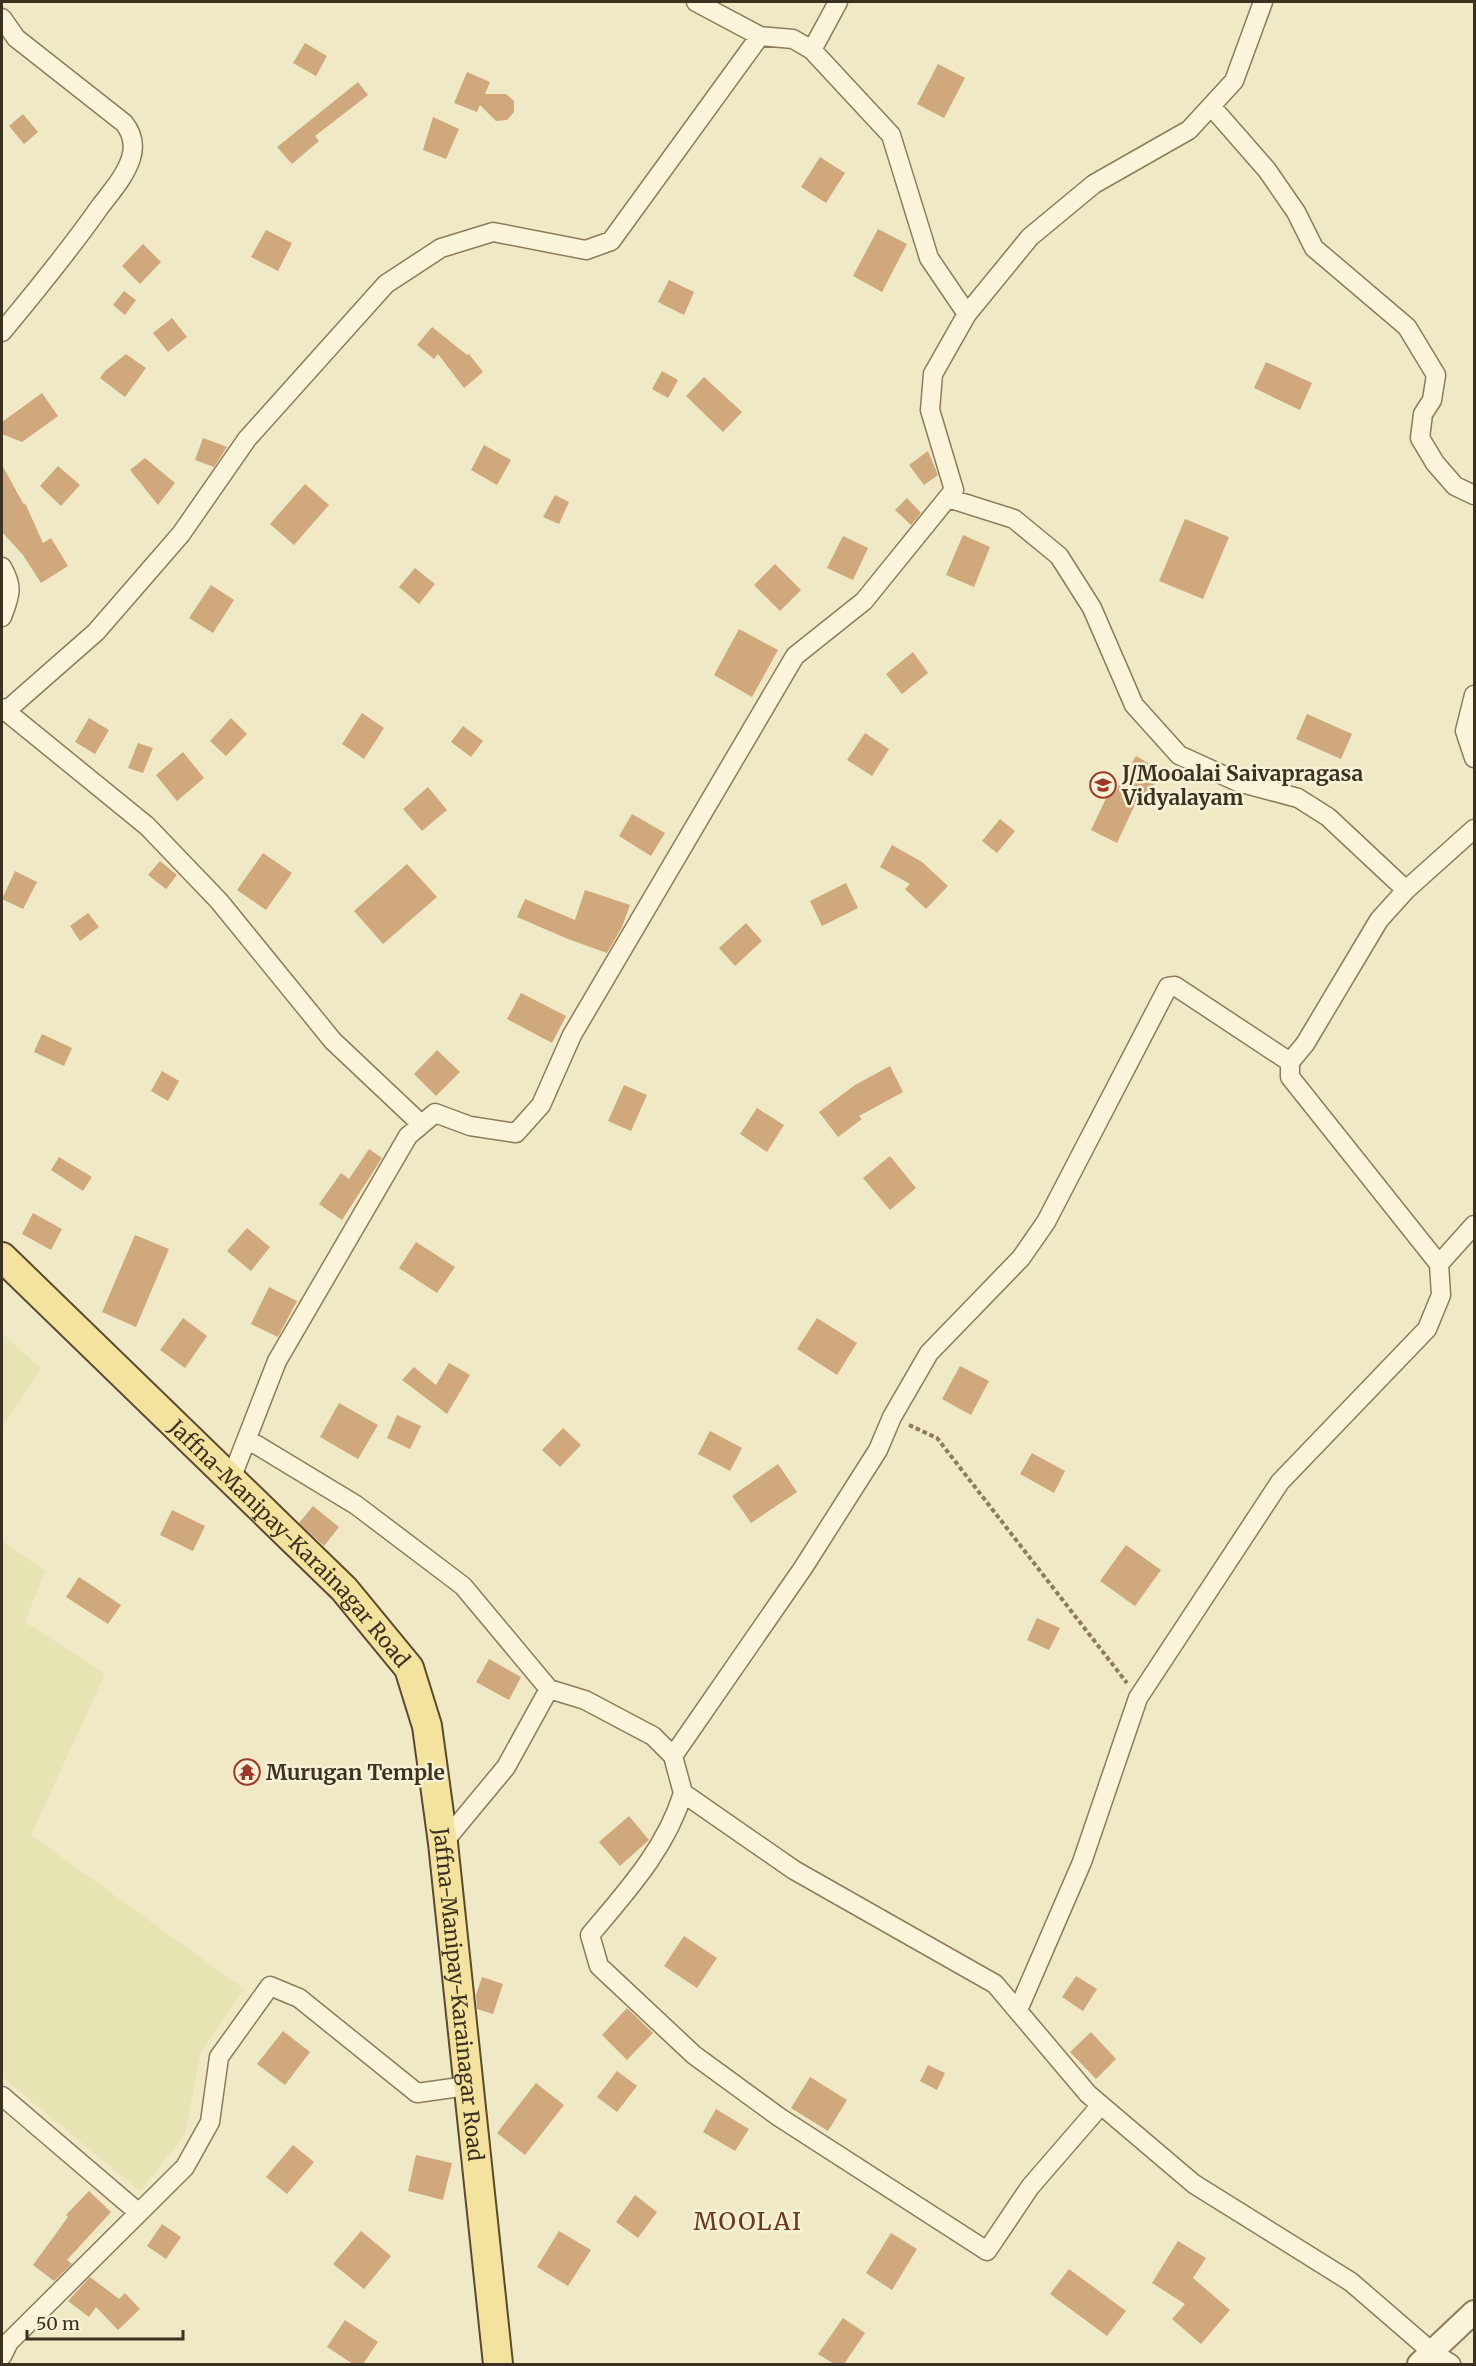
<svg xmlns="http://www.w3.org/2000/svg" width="1476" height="2366" font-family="Merriweather,serif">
  <rect width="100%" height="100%" fill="#f0e9c6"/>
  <path fill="#e6e4b3" d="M2,1333L41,1369L2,1427Z
    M2,1541L45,1571L25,1622L105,1674L31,1835L244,1989L201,2051L185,2134L140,2191L2,2077Z"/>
  <path fill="#cfa87b" d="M305,43L327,56L316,76L293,63Z
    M938,64L965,78L944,118L917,104Z
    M467,72L490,82L485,94H506L514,101V112L507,120L496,121L480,105L477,112L454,103Z
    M358,82L368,95L315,136L319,141L292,164L277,147Z
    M23,114L38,132L24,144L9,126Z
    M433,117L459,129L446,159L423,150Z
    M820,157L845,173L826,203L801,187Z
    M878,229L907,244L882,292L853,276Z
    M266,230L292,243L278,271L251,257Z
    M143,244L161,262L140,284L122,266Z
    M669,280L694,292L684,315L658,302Z
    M124,291L136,300L125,315L113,305Z
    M172,318L187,337L168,352L153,333Z
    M432,327L467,355L469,354L483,372L464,388L438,354L434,359L417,345Z
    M126,354L146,368L125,397L100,378L105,371Z
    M1266,362L1312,383L1300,410L1254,388Z
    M662,371L678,380L668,398L652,389Z
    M704,377L742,412L723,432L686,396Z
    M42,393L58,416L22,442L2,434V422Z
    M203,438L227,447L214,467L195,460Z
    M484,445L511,460L497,485L471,470Z
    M928,451L938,475L924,485L909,465Z
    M145,458L175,483L158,505L130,470Z
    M2,465L24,505L25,503L43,543L51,538L68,566L41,583L23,555L2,532Z
    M58,466L80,485L61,506L40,486Z
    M305,484L329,505L294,545L270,524Z
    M555,495L569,502L559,524L543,517Z
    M907,498L921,513L911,525L895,510Z
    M1185,519L1229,537L1203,599L1159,581Z
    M963,535L990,547L974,587L946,575Z
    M843,536L868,548L853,580L827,568Z
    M775,564L801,590L780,611L754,585Z
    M415,568L435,584L419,604L399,587Z
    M211,585L234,600L213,633L189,618Z
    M739,629L778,650L752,697L714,675Z
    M913,652L928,673L902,694L886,674Z
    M362,713L384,728L364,759L342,744Z
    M1307,714L1352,734L1341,759L1296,739Z
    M89,718L109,730L95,754L75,742Z
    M231,718L247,734L226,756L210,741Z
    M463,726L483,741L471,757L451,742Z
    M865,733L889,749L872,776L847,760Z
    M138,743L153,748L143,773L128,768Z
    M183,752L204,778L177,801L156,775Z
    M1136,756L1162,771L1144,802L1138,798L1117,843L1091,830L1109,792L1114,794Z
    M428,787L447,810L422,831L403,809Z
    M632,814L665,833L651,856L619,836Z
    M1000,819L1015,831L997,853L982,841Z
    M892,845L922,862L948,886L926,909L905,889L910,884L880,867Z
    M263,853L292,873L266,910L237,890Z
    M160,861L177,875L166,889L148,875Z
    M407,864L437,897L383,944L354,911Z
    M15,871L37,882L23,909L2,899Z
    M846,883L858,908L822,926L810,901Z
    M585,890L630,905L622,927L607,953L568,939L517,917L525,899L575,920Z
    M88,913L99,927L80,941L70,926Z
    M746,923L762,941L735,966L719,948Z
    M521,993L566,1016L552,1043L507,1019Z
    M42,1034L72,1048L64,1066L34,1052Z
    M437,1050L460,1072L436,1096L414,1074Z
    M890,1066L903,1092L859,1116L862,1119L838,1137L819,1112L855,1085Z
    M162,1071L179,1081L168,1101L151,1091Z
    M624,1085L647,1095L631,1131L608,1121Z
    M757,1108L784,1125L767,1152L740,1134Z
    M369,1149L382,1158L342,1220L319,1204L341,1173L349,1179Z
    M890,1156L916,1188L890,1210L863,1178Z
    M59,1157L92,1177L83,1191L51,1170Z
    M33,1213L62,1229L51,1250L22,1234Z
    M247,1228L270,1247L251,1271L227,1251Z
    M135,1235L169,1249L136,1327L102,1312Z
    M416,1242L455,1267L437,1293L399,1268Z
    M269,1287L297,1301L278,1337L251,1324Z
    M183,1318L207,1336L185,1368L160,1350Z
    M817,1318L857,1343L837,1375L797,1349Z
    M449,1363L470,1375L447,1414L402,1380L414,1367L436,1385Z
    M960,1366L989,1381L971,1415L942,1399Z
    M339,1403L378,1425L358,1459L320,1437Z
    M397,1415L421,1426L410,1449L387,1438Z
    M563,1428L581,1445L560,1467L542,1450Z
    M710,1431L742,1448L730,1471L698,1454Z
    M1032,1453L1065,1471L1054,1493L1020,1474Z
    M778,1464L797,1492L751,1523L732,1496Z
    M313,1506L339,1527L324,1546L299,1523Z
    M172,1510L205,1526L193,1551L160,1535Z
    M1126,1545L1161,1570L1135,1606L1100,1581Z
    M79,1577L121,1605L108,1624L66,1597Z
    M1037,1618L1060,1628L1049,1650L1027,1640Z
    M489,1659L521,1677L509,1700L476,1682Z
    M629,1816L649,1840L620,1866L599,1842Z
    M684,1936L717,1958L697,1988L664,1966Z
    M1076,1976L1097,1989L1083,2011L1062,1997Z
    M482,1977L503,1984L493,2014L477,2009L476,1995Z
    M627,2008L653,2033L627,2060L602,2035Z
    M283,2031L310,2052L285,2085L257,2064Z
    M1091,2032L1116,2059L1096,2079L1070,2052Z
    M928,2065L945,2073L937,2090L920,2081Z
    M617,2071L637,2086L617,2112L597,2097Z
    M810,2077L847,2100L828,2131L791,2108Z
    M536,2083L564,2105L525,2155L497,2133Z
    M716,2109L749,2129L735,2151L703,2132Z
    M293,2145L314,2162L287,2194L266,2177Z
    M416,2155L452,2163L443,2200L408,2191Z
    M89,2191L111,2212L67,2260L72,2264L54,2281L33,2265L68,2217L66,2215Z
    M635,2195L657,2212L638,2238L616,2222Z
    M162,2224L181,2237L166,2259L147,2246Z
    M361,2231L391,2256L364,2289L333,2264Z
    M559,2231L591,2250L568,2286L537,2267Z
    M891,2233L917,2249L892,2290L866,2273Z
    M1178,2241L1206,2258L1193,2278L1230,2310L1201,2344L1172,2319L1185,2304L1152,2283Z
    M1069,2269L1126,2311L1107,2336L1050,2294Z
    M90,2277L119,2299L125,2293L140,2309L118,2330L96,2307L89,2317L68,2301Z
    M843,2318L865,2333L844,2364H834L818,2354Z
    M345,2320L378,2342L363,2364H353L327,2347Z"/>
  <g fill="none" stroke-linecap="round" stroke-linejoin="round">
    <g stroke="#8d7b5b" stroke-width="21">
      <path id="minor" d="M696,2L760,36L793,39L812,50L891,135L929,258L967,314
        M2,18L16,38L124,123C132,133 135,145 131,158C125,177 111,192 99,208C69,251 36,291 2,332
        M812,50L838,2
        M1211,106L1267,170L1296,212L1314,248L1407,327L1436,375L1432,400L1423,414L1420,438L1435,463L1455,486L1474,495
        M948,498L1014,519L1059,556L1092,608L1134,705L1179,755L1238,782L1298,798L1328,817L1406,890
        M2,567C14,588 10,595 2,617
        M1474,695L1465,731L1474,758
        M2,708L147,826L219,901L333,1041L421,1124
        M6,711L96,632L181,534L247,439L386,284L441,248L493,232L586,250L611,241L760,36
        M1290,1062L1305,1044L1379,920L1406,890L1474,829
        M1439,1264L1474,1225
        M247,1439L356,1505L463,1586L549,1689
        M231,1479L277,1361L408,1136L435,1113L470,1126L516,1133L541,1105L572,1035L795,656L864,601L954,490L930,410L933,374L967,314L1030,237L1094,184L1189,130L1234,81L1263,2
        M673,1756L803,1568L878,1450L892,1417L929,1353L1021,1258L1046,1222L1168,987L1175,986L1290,1062V1077L1439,1264L1441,1295L1427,1329L1280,1482L1138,1698L1082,1862L1018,2010
        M683,1793C666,1849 626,1892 590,1935L599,1966L694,2055L779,2117L987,2251L1030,2187L1101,2105
        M443,1843L506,1767L549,1689L585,1700L653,1736L673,1756L683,1793L794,1870L995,1984L1088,2094L1194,2184L1351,2282L1432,2352L1451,2364
        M2,2096L139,2213
        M2,2356L9,2342L185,2167L210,2122L219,2057L270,1986L299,1998L417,2093L467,2086"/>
    </g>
    <g stroke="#8d7b5b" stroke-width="26">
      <path id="tertiary" d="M1419,2364L1474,2312"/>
    </g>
    <g stroke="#5a492f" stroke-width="32">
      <g id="primary">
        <path id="s1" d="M2,1257L344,1589L409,1668L427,1726L443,1843L498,2364"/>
      </g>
    </g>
    <path stroke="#8d7b5b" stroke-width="4" stroke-dasharray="4.5 3" stroke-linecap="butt" d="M909,1425L937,1438L1127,1683"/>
    <use href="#minor" stroke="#faf4da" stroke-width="18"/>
    <use href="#tertiary" stroke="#faf4da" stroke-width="22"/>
    <use href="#primary" stroke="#f4e39e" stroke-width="28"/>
  </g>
  <defs>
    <g id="school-ring" transform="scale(1.35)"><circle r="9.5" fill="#f7f2d6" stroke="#9e3629" stroke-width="1.5"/><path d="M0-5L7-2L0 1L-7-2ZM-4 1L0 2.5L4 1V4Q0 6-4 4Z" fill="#9e3629"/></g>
    <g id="temple-ring" transform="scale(1.35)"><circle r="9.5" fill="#f7f2d6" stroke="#9e3629" stroke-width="1.5"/><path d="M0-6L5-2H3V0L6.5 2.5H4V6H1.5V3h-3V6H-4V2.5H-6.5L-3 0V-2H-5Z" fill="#9e3629"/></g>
  </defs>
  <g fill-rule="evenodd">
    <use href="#school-ring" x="1103" y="785"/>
    <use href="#temple-ring" x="247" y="1772"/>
  </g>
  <g text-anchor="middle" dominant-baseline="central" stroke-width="5" stroke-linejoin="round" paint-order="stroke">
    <g font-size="21" font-weight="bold" fill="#3c311f" stroke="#f7f2d6" text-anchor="start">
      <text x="1122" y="773">J/Mooalai Saivapragasa<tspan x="1122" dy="24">Vidyalayam</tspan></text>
      <text x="266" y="1772">Murugan Temple</text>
    </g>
    <g font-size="21" fill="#3c311f" stroke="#f7f2d6">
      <text stroke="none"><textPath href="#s1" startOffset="406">Jaffna-Manipay-Karainagar Road</textPath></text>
      <text stroke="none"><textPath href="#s1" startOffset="910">Jaffna-Manipay-Karainagar Road</textPath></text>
    </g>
    <g font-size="24" letter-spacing="1.5" fill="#6b371d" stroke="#f7f2d6">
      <text x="748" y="2221">MOOLAI</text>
    </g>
  </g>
  <rect width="1476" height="2366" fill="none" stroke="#3c311f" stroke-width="6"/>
  <path d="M27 2330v9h156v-9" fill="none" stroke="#3c311f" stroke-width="3"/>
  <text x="36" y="2330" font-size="18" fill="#3c311f" stroke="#f7f2d6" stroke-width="4.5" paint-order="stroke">50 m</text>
</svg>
